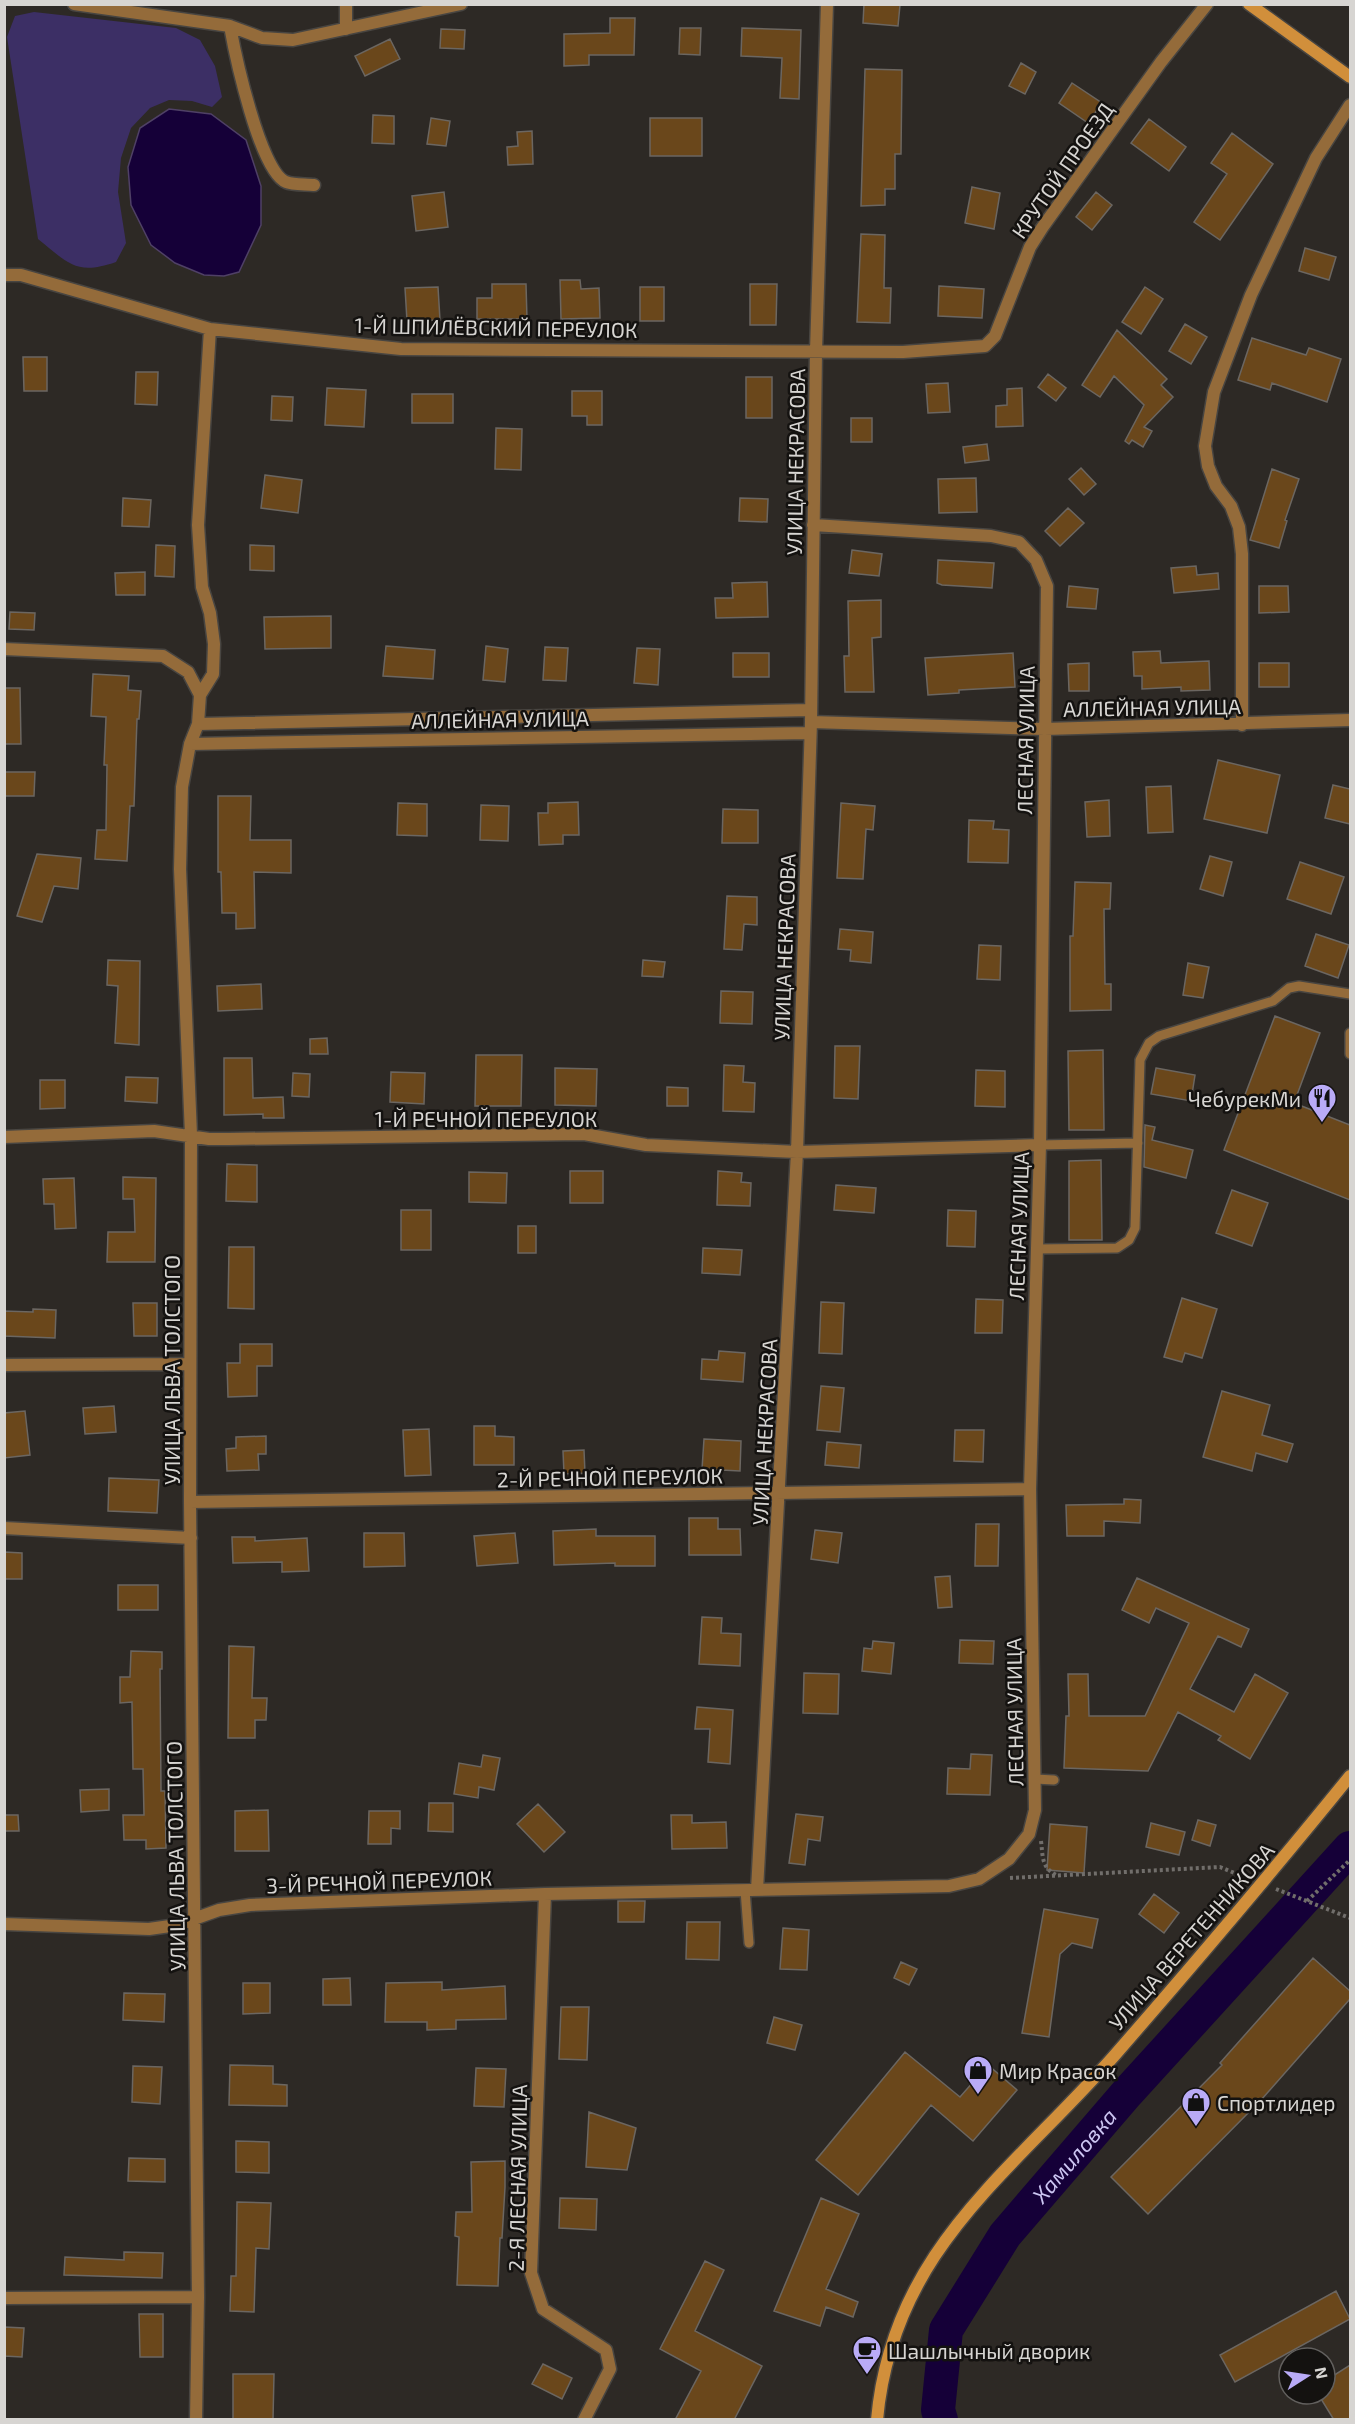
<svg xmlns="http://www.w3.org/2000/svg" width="1355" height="2424" font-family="'Exo 2',sans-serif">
  <rect width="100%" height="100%" fill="#2d2925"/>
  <path fill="#3c2f65" d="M34,12L176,28L200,40L215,66L222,97L212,107L192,101L169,100L150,108L131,128L121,158L118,192L126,243L116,262C76,276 68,263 38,239L7,37L15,16Z"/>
  <path fill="#150038" stroke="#4f4066" stroke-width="1.5" d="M169,109L211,114L246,140L261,186V225L239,272L224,276L204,275L175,263L151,245L131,205L128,167L140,128Z"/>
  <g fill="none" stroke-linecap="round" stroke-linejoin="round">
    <path stroke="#150038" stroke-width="34" id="s1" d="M941,2420L938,2410L946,2330L1005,2235L1127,2093L1350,1848"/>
  </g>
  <path fill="#6a471b" stroke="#6b6661" stroke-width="1.5" d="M864,4L900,5L898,26L863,23Z
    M610,18H635L634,55H589V65L564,66V34L610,33Z
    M680,28H701L700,55L679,54Z
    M742,28L801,30L799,99L780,98L782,58L741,56Z
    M441,29L465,30L464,49L440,48Z
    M390,39L400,59L365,76L355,56Z
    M1021,63L1036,72L1025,94L1009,86Z
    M865,69L902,70L901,154H895V189H885V205L861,206Z
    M1072,83L1102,103L1088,123L1059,103Z
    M373,115L394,116V144L372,143Z
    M431,118L450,121L446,146L427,144Z
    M650,118H702V156H650Z
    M1149,119L1186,147L1169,171L1131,143Z
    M532,131L533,164L508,165L507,147L518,146L517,132Z
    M1232,133L1273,164L1220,240L1194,222L1227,174L1211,163Z
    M972,187L1000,193L994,229L965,223Z
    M444,192L448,227L416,231L412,196Z
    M1096,192L1112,205L1092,230L1076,217Z
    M861,234L885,235L884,288H891L890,323L857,322Z
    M1305,248L1336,257L1329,280L1299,271Z
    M560,280H580L581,289L599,288L600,318L561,319Z
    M492,284H526L527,319H477V298H492Z
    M750,284H777L776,325H750Z
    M939,286L984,289L982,318L938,316Z
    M438,287L440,320L407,321L405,288Z
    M640,287H664V321H640Z
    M1145,287L1163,299L1141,334L1122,322Z
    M1185,324L1207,337L1191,364L1169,351Z
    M1117,330L1167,379L1161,385L1173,397L1144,427L1152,431L1143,447L1132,440L1129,444L1125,441L1144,405L1114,376L1100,397L1082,385Z
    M1252,338L1306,355L1309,348L1341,359L1327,402L1272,383L1270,390L1238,380Z
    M23,357H47V391H24Z
    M136,372H158L157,405L135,404Z
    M1048,374L1066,388L1056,401L1038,387Z
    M746,377H772V418H746Z
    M948,383L950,412L928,413L926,384Z
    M327,388L366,390L364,427L325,425Z
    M1022,388L1023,426L996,427V406L1007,405V389Z
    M572,391H602V425H587V416H572Z
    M412,394H453V423H412Z
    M272,396L293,397L292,421L271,420Z
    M851,418H872V442H851Z
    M496,428L522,429L521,470L495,469Z
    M987,444L989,460L965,463L963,447Z
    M1081,468L1096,484L1084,495L1069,479Z
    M1272,469L1299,479L1285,520L1287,521L1279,548L1250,540Z
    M265,475L302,480L298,513L261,508Z
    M976,478L977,512L939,513L938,479Z
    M123,498L151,500L149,527L122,526Z
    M740,498L768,499L767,522L739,521Z
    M1068,508L1084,523L1060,546L1045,531Z
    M156,545L175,546L174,577L155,576Z
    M250,545L274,546V571L250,570Z
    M852,550L882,554L879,576L849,573Z
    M938,560L994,563L992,588L942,585L937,583Z
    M1196,566L1197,575L1218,573L1219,589L1174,593L1171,568Z
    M145,572V595H116L115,573Z
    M767,582L768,617L716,618L715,598H733L732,583Z
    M1069,586L1098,589L1096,609L1067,607Z
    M1259,586H1288L1289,612L1259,613Z
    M881,600V637L872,638L874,692H845L844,656H849L848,601Z
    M10,612L35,613L34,630L9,629Z
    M331,616V648L265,649L264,617Z
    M386,646L435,650L433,679L383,676Z
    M486,646L508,649L505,682L483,680Z
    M545,647L568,648L566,681L543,680Z
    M637,648L660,649L658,685L634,683Z
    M1160,651L1161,663L1209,661L1210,690L1181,691V687L1142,689V676H1134L1133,652Z
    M733,653H769V677H733Z
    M1013,653L1015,687L959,690V693L928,695L925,658Z
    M1089,663V691H1069L1068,664Z
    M1259,663H1289V687H1259Z
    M93,674L129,676L128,690L141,691L139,719H137L134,806H130L127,861L95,859L97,830H106L107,765H104L106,717L91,716Z
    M4,688H20L21,744H4Z
    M1218,760L1280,775L1267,833L1204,819Z
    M4,772H35L34,796H4Z
    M1333,785L1350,789V824L1325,818Z
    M1171,786L1173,832L1148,833L1146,787Z
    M218,796H251L250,840H291V873L254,872L255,928L236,929V913H222L221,872H218Z
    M1109,800L1110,836L1087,837L1085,802Z
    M578,802L579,835H563V844L539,845L538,813H548V803Z
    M398,803L427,804V836L397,835Z
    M841,803L875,806L873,830L866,829L863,879L837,878Z
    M481,805L509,806L508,841L480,840Z
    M723,809L758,810V843H722Z
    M969,820L994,821L993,829L1009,830L1008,863L968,862Z
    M37,854L81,858L78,889L54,886L42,922L17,916Z
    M1210,856L1232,862L1223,896L1200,889Z
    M1300,862L1344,877L1331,914L1287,899Z
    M1075,882L1111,883L1110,909H1104L1105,984H1111V1010L1070,1011V936H1073Z
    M727,896L757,897V925L744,924L742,950L724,949Z
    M840,929L873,932L871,963L850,961L851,950L838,949Z
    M1316,934L1349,945L1338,978L1305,966Z
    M979,945L1001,946L1000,980L977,979Z
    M108,960L140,961L139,1045L115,1043L118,986L107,985Z
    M643,960L665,962L663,977L642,976Z
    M1188,963L1209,967L1203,998L1183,995Z
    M261,984L262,1009L218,1011L217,986Z
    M721,991L753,992L752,1024L720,1023Z
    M1275,1016L1320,1033L1294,1103L1350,1125V1200L1224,1150Z
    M327,1038L328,1054H310V1039Z
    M835,1046H860L858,1099L834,1098Z
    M1103,1050L1104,1130H1069L1068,1051Z
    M476,1055H522L521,1106H475Z
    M224,1058H252L253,1098L283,1097L284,1118H263V1114L224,1115Z
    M724,1065L744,1066L743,1082L755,1083L754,1112L723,1111Z
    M555,1068L597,1069L596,1106L555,1105Z
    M1156,1068L1195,1075L1191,1101L1151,1094Z
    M976,1070L1005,1071V1107L975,1106Z
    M391,1072L425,1073L424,1104L390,1102Z
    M293,1073L310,1074L309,1097L292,1096Z
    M126,1077L158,1078L157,1103L125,1101Z
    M40,1080H65V1108L40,1109Z
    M667,1087L688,1088V1106H667Z
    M1145,1125L1155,1127L1152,1140L1193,1150L1186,1178L1144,1167Z
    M1101,1160L1102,1240H1069V1161Z
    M227,1164L257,1165V1202L226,1201Z
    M570,1171H603V1203H570Z
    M718,1171L742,1173L741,1182L751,1183L750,1206L717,1205Z
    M469,1172L507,1173L506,1203L469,1202Z
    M123,1177L156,1178L155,1262H107L108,1232H135L134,1199H123Z
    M74,1178L76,1228L55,1229L54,1204H44L43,1179Z
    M836,1185L876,1188L874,1213L834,1210Z
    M1232,1190L1268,1203L1252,1246L1216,1233Z
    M401,1210H431V1250H401Z
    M948,1210L976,1211L975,1247L947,1246Z
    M518,1226H536V1253H518Z
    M229,1247H254V1309L228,1308Z
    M703,1248L742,1250L740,1275L702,1273Z
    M1182,1298L1217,1309L1202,1358L1185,1353L1182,1362L1164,1357Z
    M976,1299L1003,1300L1002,1333H975Z
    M821,1302L844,1303L842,1354L819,1353Z
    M133,1303H157V1336H134Z
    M33,1309L56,1310L55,1338L4,1336V1311L33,1312Z
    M240,1344H272V1366H257V1396L228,1397L227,1363H240Z
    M719,1351L745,1353L743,1382L701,1379L702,1359L718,1360Z
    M821,1386L844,1388L840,1432L817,1430Z
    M1222,1391L1270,1405L1262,1435L1293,1444L1287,1462L1256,1453L1252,1471L1203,1457Z
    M114,1406L116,1432L85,1434L83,1408Z
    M25,1411L30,1455L4,1458V1413Z
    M474,1426H495V1436L514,1437V1465H474Z
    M429,1429L431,1475L405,1476L403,1430Z
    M955,1430H984L983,1462L954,1461Z
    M266,1436V1454H258L259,1470L227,1471L226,1449L236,1448V1437Z
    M704,1439L741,1441L740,1471L702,1469Z
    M827,1442L861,1445L859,1468L825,1465Z
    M584,1450L585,1473L564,1474L563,1451Z
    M109,1478L159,1480L157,1513L108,1511Z
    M1124,1499L1141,1500L1140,1523L1104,1521V1536H1067L1066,1505L1124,1504Z
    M689,1518H718V1529H740L741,1555H689Z
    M976,1524H999L998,1566H975Z
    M596,1529V1536H655V1566H615V1563L554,1565L553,1531Z
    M815,1530L842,1533L838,1563L811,1559Z
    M364,1533H404L405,1566L364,1567Z
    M515,1533L518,1563L477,1566L474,1536Z
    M232,1537H255V1541L307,1538L309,1571L282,1572V1562L233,1563Z
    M4,1552L22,1553V1579H4Z
    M950,1576L952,1607L938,1608L935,1577Z
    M1137,1578L1249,1629L1241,1647L1218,1636L1190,1689L1234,1712L1255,1674L1288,1693L1250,1759L1218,1740L1221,1736L1178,1712L1148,1771L1064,1768L1066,1716H1069L1068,1674H1088L1089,1716H1145L1189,1623L1156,1608L1149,1623L1122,1610Z
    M118,1585H158V1610H118Z
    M702,1617L722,1618L721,1633L741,1634L740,1666L699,1664Z
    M960,1640L994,1641L993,1664L959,1663Z
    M873,1641L894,1643L891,1674L862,1671L864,1648L872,1649Z
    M229,1646L254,1647L252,1698H267L266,1720H255V1738H228Z
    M131,1651L162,1652V1669H160L161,1791H165L166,1848L146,1849V1840H124L123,1815H144L143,1769H133L132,1702L120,1703V1677H130Z
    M804,1673L839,1674L838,1714L803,1713Z
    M697,1707L733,1710L730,1764L708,1762L710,1729H695Z
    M971,1754L992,1755L990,1795L947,1794L948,1768L970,1769Z
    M483,1755L500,1758L494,1790L479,1787L478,1798L454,1794L459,1763L481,1767Z
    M109,1789V1810L81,1812L80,1790Z
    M429,1803H453V1832L428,1831Z
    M538,1804L565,1832L544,1852L517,1824Z
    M268,1810L269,1851H235V1811Z
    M369,1811H400V1829L391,1828V1844H368Z
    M796,1814L823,1817L820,1841L808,1839L805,1865L789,1863Z
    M4,1815H18L19,1831H4Z
    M671,1815H692V1823L726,1822L727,1848L672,1849Z
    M1198,1820L1216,1825L1210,1846L1192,1840Z
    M1151,1823L1185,1832L1179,1855L1146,1847Z
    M1050,1824L1087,1827L1084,1873L1047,1870Z
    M1154,1894L1179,1913L1164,1933L1139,1914Z
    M618,1901H645L644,1922H618Z
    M1044,1909L1098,1919L1092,1948L1072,1943L1060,1954L1049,2037L1022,2033Z
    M687,1922H720L719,1960L686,1959Z
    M783,1928L809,1930L807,1970L780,1969Z
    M1313,1958L1350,1991V1999L1261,2100L1148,2214L1111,2177L1222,2065L1220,2063Z
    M901,1962L917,1969L909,1985L894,1978Z
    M350,1978L351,2005H323V1979Z
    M442,1982V1990L505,1986L506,2019L456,2020V2029L427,2030V2022H385L386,1983Z
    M243,1983H270V2013L243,2014Z
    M124,1993L165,1994L164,2022L123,2020Z
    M561,2007H589L587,2060L559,2059Z
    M774,2017L802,2025L795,2050L767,2043Z
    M905,2052L960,2097L988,2065L1017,2090L973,2141L931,2105L858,2195L816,2160Z
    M230,2065L273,2066V2084L287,2085V2106L229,2105Z
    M133,2066L162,2067L160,2104L132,2102Z
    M476,2068L506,2069L504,2107L474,2106Z
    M589,2112L636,2128L627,2170L586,2167Z
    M236,2141L269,2142V2173L236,2172Z
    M129,2158L165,2159V2182L128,2181Z
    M505,2161V2187L502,2238H500L498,2286L457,2285L459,2237L455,2236L456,2212H472L471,2162Z
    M560,2198L597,2199L596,2230L559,2228Z
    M821,2198L859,2214L826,2289L858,2302L853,2317L826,2307L820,2326L774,2311Z
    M237,2202L271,2203L269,2249L256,2248L254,2312L230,2311L231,2276H236Z
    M124,2252L163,2253L162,2278L64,2275L65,2257L124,2260Z
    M705,2261L724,2270L695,2331L762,2366L734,2420H675L701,2371L660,2349Z
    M1336,2291L1350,2319L1235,2382L1220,2355Z
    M139,2314H163V2357H140Z
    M4,2327L24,2328L22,2357L4,2356Z
    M543,2364L572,2378L562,2399L532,2384Z
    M1350,2365V2420H1334L1318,2394H1325V2381Z
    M233,2374H274L273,2420H233Z"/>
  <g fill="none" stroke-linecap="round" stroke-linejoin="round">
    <g stroke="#484541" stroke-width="12">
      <path id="lane" d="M1350,1033V1054
        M1040,1145L1138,1143
        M1037,1249L1117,1248L1129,1240L1135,1228L1140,1060L1149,1043L1159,1036L1273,1001L1289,988L1299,986L1350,994
        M1035,1779L1054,1780
        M745,1890L749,1943"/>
    </g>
    <g stroke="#484541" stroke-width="15">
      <path id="street" d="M74,4L230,26L262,38L293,40L461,4
        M230,26C235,54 260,172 286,182C293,185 306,184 314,185
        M346,29V4
        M4,275H21L210,329L401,349L903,352L985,346L995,336L1030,247L1042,228L1161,62L1207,4
        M4,649L163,656L188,672L200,695
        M811,722L1045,729L1350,720
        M198,724L811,710
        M1242,725V554L1239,527L1231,506L1216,486L1208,466L1205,446L1214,392L1251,295L1316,158L1350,105
        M190,744L810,733
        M4,1137L154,1131L209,1139H228L584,1134L646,1145L797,1152L1040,1145
        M4,1365L190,1364
        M190,1502L1030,1489
        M4,1528L191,1538
        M757,1890L797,1152L811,722L816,351L827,4
        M545,1894L531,2273L543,2309L606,2350L610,2369L584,2420
        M4,1924L149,1929L177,1925L219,1910L250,1905L545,1894L949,1886L979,1879L1009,1859L1029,1834L1035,1810L1030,1489L1040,1145L1047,586L1036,560L1019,542L991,536L813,525
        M4,2298L198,2297
        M196,2420L198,2297L190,1502L191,1135L180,869L182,787L190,744L198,724L200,695L213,674L214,644L210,613L202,587L198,525L210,329"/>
    </g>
    <g stroke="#484541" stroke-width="15">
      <path id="secondary" d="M1249,4L1350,77
        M877,2420C892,2250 1011,2173 1114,2056C1194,1964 1273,1871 1350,1776"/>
    </g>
    <path stroke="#716e6b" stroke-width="4" stroke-dasharray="3 3" stroke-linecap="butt" d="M1041,1841C1043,1856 1041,1867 1056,1875
      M1010,1878L1220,1867L1249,1879
      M1276,1889L1350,1918
      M1307,1901L1350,1860"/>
    <use href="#lane" stroke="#946b3a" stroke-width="9"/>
    <use href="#street" stroke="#946b3a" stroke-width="12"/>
    <use href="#secondary" stroke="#d18f3b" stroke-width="12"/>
  </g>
  <defs>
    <g id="restaurant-pin" transform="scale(1.5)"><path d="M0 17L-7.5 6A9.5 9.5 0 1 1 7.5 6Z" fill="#b9abf7" stroke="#141210"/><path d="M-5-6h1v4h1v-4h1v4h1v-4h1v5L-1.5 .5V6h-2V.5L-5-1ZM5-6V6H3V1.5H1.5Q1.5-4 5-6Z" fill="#111"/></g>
    <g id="shop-pin" transform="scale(1.5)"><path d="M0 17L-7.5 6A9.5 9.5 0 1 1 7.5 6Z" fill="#b9abf7" stroke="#141210"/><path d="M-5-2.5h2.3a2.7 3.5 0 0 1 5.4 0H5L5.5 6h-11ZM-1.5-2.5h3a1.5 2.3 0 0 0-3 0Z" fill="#111"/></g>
    <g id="cafe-pin" transform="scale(1.5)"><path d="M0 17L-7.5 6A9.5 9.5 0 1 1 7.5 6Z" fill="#b9abf7" stroke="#141210"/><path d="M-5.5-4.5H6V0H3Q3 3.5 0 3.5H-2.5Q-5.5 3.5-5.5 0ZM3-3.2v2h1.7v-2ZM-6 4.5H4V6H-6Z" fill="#111"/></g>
  </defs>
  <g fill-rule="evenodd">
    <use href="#restaurant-pin" x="1322" y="1098"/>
    <use href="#shop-pin" x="978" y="2070"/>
    <use href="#shop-pin" x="1196" y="2102"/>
    <use href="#cafe-pin" x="867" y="2350"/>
  </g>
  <g text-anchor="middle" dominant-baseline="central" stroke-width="5" stroke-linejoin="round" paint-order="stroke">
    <g font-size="21" fill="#d7d5d2" stroke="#141210">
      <text transform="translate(1062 170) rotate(-55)">КРУТОЙ ПРОЕЗД</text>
      <text transform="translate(496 327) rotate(1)">1-Й ШПИЛЁВСКИЙ ПЕРЕУЛОК</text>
      <text transform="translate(795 462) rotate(-89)">УЛИЦА НЕКРАСОВА</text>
      <text transform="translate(1152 707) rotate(-1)">АЛЛЕЙНАЯ УЛИЦА</text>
      <text transform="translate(500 719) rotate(-1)">АЛЛЕЙНАЯ УЛИЦА</text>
      <text transform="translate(1025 740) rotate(-89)">ЛЕСНАЯ УЛИЦА</text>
      <text transform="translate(784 947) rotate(-88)">УЛИЦА НЕКРАСОВА</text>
      <text x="486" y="1118">1-Й РЕЧНОЙ ПЕРЕУЛОК</text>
      <text transform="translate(1018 1226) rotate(-88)">ЛЕСНАЯ УЛИЦА</text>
      <text transform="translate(171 1370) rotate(-90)">УЛИЦА ЛЬВА ТОЛСТОГО</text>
      <text transform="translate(764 1432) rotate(-87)">УЛИЦА НЕКРАСОВА</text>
      <text transform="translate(610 1477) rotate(-1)">2-Й РЕЧНОЙ ПЕРЕУЛОК</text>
      <text transform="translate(1014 1712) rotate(-91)">ЛЕСНАЯ УЛИЦА</text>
      <text transform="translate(175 1856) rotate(-91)">УЛИЦА ЛЬВА ТОЛСТОГО</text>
      <text transform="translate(379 1881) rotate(-2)">3-Й РЕЧНОЙ ПЕРЕУЛОК</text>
      <text transform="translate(1191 1936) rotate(-49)">УЛИЦА ВЕРЕТЕННИКОВА</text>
      <text transform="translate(517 2178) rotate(-89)">2-Я ЛЕСНАЯ УЛИЦА</text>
    </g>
    <g font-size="21" fill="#d7d5d2" stroke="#141210" text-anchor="start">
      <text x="1301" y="1098" text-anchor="end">ЧебурекМи</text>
      <text x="999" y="2070">Мир Красок</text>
      <text x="1217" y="2102">Спортлидер</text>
      <text x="888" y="2350">Шашлычный дворик</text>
    </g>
    <g font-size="22" font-style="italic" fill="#ccc5f2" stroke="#141210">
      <text stroke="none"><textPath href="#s1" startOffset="308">Хамиловка</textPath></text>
    </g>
  </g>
  <rect width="1355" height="2424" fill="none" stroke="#d7d5d2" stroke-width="12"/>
  <g transform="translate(1307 2376) rotate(78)"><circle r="28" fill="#141210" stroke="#62605e" stroke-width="1.5"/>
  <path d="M0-4.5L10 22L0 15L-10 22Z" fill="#b9abf7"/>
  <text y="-9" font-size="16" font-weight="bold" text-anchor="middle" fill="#d7d5d2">N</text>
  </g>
</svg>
